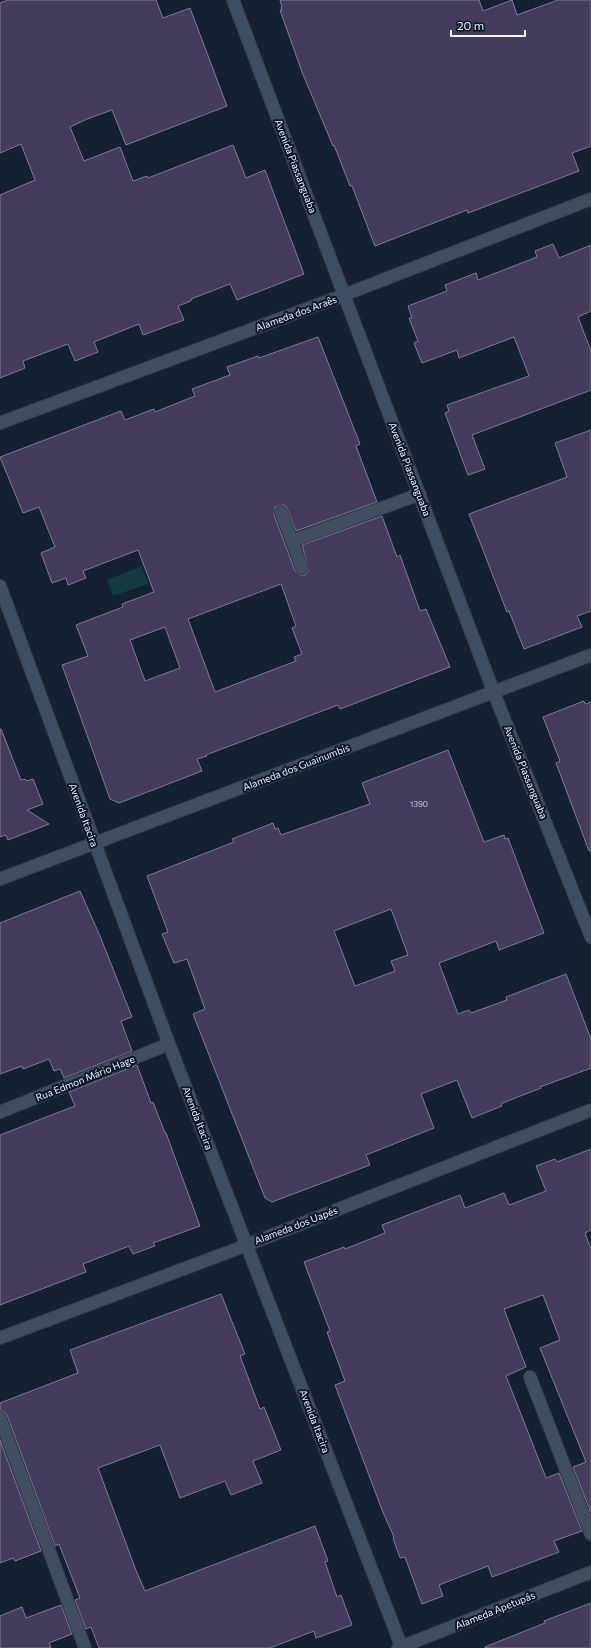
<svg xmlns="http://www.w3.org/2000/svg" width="591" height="1648" font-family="Commissioner,sans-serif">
  <rect width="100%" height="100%" fill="#142132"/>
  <path fill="#113c40" d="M142,566L148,584L113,596L107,580Z"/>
  <path fill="#443b5d" stroke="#817c94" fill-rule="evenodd" d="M8,0H156L163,18L190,8L227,106L126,145L112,110L87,119L70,127L84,161L120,147L133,181L147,176L148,178L233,145L246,178L265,170L304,274L237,300L230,284L191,299V301L178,306L184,320L143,335L139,324L94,342L98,352L75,361L68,344L23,361L25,368L0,378V195L35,180L21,144L0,153V3Z
    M280,0H479L483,11L512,0L517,15L558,0H591V146L572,153L579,171L468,213L467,210L375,246L352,186H350L334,145L333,146L302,72L280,10H282L281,7H282Z
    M553,244L559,258L591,245V311L578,317L591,351V390L472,435L485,469L468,475L445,413L449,411L447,405L529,376L514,337L459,358L457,350L422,363L414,343L418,341L409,318H412L408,306L447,291L445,285L476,273L478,280L537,257L535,251Z
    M318,337L360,444L356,446L377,502L296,531L286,506L282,505L275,507L274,515L295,571L301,575H305L309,570L302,545L382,516L397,557L400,555L420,611L426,609L450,667L340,709L338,705L206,755L207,756L197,759L202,771L119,803L110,799L62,665L88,656L76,625L123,607L122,604L154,592L138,550L83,571L86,578L68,585L66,578L52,583L41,553L55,547L39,507L23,513L0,457L121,411L125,420L154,409L155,412L195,396L192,389L230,375L227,367L258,356L259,358ZM281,584L296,626L292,628L302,654L294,657L296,661L215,692L188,619ZM165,627L180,668L145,681L130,640Z
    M591,430V611L577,616L582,627L524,649L509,611L507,612L469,514L567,477L555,443Z
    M584,701L585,704L591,702V851H589L556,763L560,761L543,717Z
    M0,729H1L21,780L25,779L26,781L33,779L43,804L27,810L49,824L8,840L6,835L0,837Z
    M448,750L484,842L504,835L505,839L508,838L544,933L499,950L496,941L439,963L458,1014L469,1010L471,1013L507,1000L506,997L566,974L591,1039V1068L540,1087L541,1088L505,1102L501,1104L502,1106L472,1118L457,1080L421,1094L434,1128L366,1155L370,1165L272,1202L265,1198L193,1014L205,1009L187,959L174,963L162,934L168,932L147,876L234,842L232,839L273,823L275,829L278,828L281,835L370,804L362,783ZM391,909L408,955L391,961L395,971L355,986L334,931Z
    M80,891L100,936L132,1017L121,1021L132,1051L64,1078L60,1069L54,1071L49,1059L23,1069L22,1066L0,1074V923Z
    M137,1065L151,1103L153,1102L165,1133H166L200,1226L153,1243L155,1246L133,1254L129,1246L83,1264L86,1272L0,1305V1135L75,1106L69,1092Z
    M591,1149V1230L585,1233L591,1249V1513L573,1467L586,1462L540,1348L560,1340L543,1295L504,1309L526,1367L506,1376L546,1478L559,1473L582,1531L554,1541L559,1552L492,1577L488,1566L439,1585L443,1596L422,1604L405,1557L400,1558L393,1538L394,1537L382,1510L335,1385L345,1381L327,1332L330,1331L304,1262L344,1247L345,1249L385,1233L382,1225L460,1195L465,1208L504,1193L509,1205L546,1191L536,1166L555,1159L557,1162Z
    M221,1294L245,1354L240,1356L260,1409L264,1407L281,1450L253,1461L262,1483L231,1495L225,1481L180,1498L160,1445L98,1468L137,1573L145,1591L315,1526L328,1561L325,1562L337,1597L341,1595L352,1625L316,1638L314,1631L270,1648H99L91,1627L86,1629L75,1600L80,1598L59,1544L55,1546L7,1415L4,1412L0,1411V1403L78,1373L70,1350Z
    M0,1440L41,1551L15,1561L13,1558L0,1563Z
    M591,1603V1648H485V1647L545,1623L544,1621Z
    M61,1605L72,1634L49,1643L51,1648H0V1616L22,1607L26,1618Z"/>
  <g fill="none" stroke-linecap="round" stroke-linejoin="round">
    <g stroke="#363e4b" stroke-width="14">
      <path id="lane" d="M0,1418L85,1648"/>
    </g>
    <g stroke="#363e4b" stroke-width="14">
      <path id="street" d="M233,0L494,693L591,937
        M0,423L344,295L591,199
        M281,512L302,568
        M292,541L420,494
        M0,586L169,1044L402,1648
        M0,879L591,655
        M0,1112L169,1044
        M0,1338L247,1245L591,1110
        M530,1377L591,1534
        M398,1648L591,1572"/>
    </g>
    <use href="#lane" stroke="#3f4e61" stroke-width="12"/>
    <use href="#street" stroke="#3f4e61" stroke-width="12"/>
  </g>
  <g text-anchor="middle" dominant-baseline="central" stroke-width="4" stroke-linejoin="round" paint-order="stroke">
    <g font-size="8" fill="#c4c6d6">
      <text x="419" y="804">1390</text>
    </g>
    <g font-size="10" fill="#eef5fe" stroke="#0b1728">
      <text transform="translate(296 166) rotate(69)">Avenida Piassanguaba</text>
      <text transform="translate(296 313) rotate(-20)">Alameda dos Araês</text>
      <text transform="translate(410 469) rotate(69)">Avenida Piassanguaba</text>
      <text transform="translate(296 767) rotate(-21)">Alameda dos Guainumbis</text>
      <text transform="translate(526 772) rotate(68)">Avenida Piassanguaba</text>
      <text transform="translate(84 815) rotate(70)">Avenida Itacira</text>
      <text transform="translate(85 1078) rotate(-22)">Rua Edmon Mário Hage</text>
      <text transform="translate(198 1118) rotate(69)">Avenida Itacira</text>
      <text transform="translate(296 1225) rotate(-21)">Alameda dos Uapés</text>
      <text transform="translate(315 1421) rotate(69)">Avenida Itacira</text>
      <text transform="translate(495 1610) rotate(-22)">Alameda Apetupás</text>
    </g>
  </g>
  <path d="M451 30v6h74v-6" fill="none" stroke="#eef5fe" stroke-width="2"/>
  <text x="457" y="30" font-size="12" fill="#eef5fe" stroke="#0b1728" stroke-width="3" paint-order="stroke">20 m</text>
</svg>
